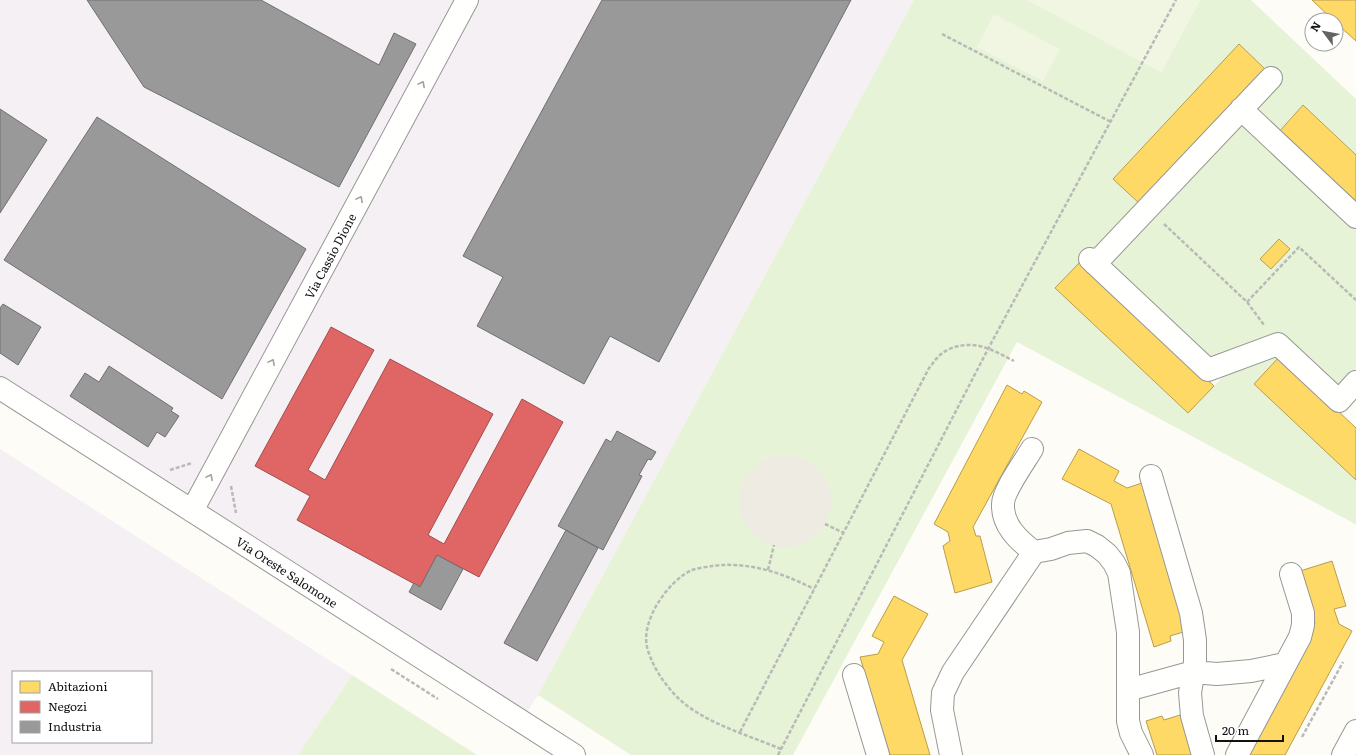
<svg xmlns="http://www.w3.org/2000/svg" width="1356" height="755" font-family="Literata,serif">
  <rect width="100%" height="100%" fill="#fdfcf7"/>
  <path fill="#f5f0f3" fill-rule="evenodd" d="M0,0H914L538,695L521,721L0,388Z
    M0,449L352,675L298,755H0ZM13,672H151V742H13Z"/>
  <path fill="#e7f3d7" d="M914,0H1028L1161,72L1200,0H1251L1356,99V155L1303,105L1276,135L1248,108L1276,78L1239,45L1113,179L1143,207L1096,257L1090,251L1055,288L1188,413L1233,366L1274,351L1356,480V524H1355L1017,342L793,755H631L538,695Z
    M1241,116L1356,224V374L1339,392L1281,338L1211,365L1103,263Z
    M352,675L477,755H298Z"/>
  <path fill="#f0f6e1" d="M1028,0H1200L1161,72Z
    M994,14L1060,49L1043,81L977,47Z"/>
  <path fill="#edebe2" d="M739 501a46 46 0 1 1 92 0a46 46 0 1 1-92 0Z"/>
  <path fill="#ffd966" stroke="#b89d4c" d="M1312,0H1356V41L1336,23V20H1333Z
    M1239,44L1266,70L1140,204L1113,179Z
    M1303,105L1356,155V206L1278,133Z
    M1279,239L1290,249L1271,269L1260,259Z
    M1081,261L1214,386L1188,413L1055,288Z
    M1280,356L1356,428V480L1254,384Z
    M1007,385L1022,394L1024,391L1042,402L973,527L976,536H980L992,582L955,593L943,546L950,541L948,532L934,524Z
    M1079,449L1119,471L1114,481L1127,488L1142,483L1187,631L1170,636L1171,641L1154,647L1111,504L1062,479Z
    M1332,561L1346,606L1334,609L1339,624L1352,631L1285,755H1246L1244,754L1315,623L1300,571Z
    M894,596L928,614L902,660L930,755H890L860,657L878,654L884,642L872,636Z
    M1180,715L1192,755H1157L1146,721L1162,716L1164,720Z"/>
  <path fill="#e06666" stroke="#a24c4c" d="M331,327L374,350L308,470L325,480L390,359L493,414L428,535L444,544L522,399L563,422L479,577L437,555L420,587L297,520L310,496L255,466Z"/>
  <path fill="#999" stroke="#707070" d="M87,0H261L379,65L394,33L416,44L339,187L144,87Z
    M602,0H851L659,362L610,336L584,384L477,326L503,277L463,256Z
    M0,109L47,140L0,213Z
    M97,117L306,249L222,399L4,260Z
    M3,304L41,327L18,365L0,353V308Z
    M109,366L173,408L171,411L179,416L165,437L157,432L148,447L70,396L85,373L99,382Z
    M617,431L656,452L651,460L648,459L639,475L642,476L603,550L558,526L606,439L611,442Z
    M566,530L598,548L537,661L504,643Z
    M437,555L463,569L441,610L409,592L414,583L420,587Z"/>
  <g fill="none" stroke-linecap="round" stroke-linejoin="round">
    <g stroke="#979795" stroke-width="24">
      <path id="minor" d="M1241,109L1356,217
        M1090,259L1208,370L1278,344L1339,401L1356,382
        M1095,264L1271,78
        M0,388L574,755
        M1032,449C1025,461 1003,491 1003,504C1002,525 1018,540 1034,552L1051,549L1068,543L1087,541L1097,546L1107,554L1114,563L1119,573L1128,632V721L1131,733L1142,755
        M1151,476L1191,613L1195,640V662L1190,693L1192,716L1203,755
        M192,511L467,0
        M854,675L878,755
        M1128,690L1193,672L1217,674L1251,671L1285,664
        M951,755L942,710L943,693L953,672L1034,552
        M1237,755L1300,637L1303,625V613L1291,574
        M1343,755L1356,731"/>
    </g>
    <path stroke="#b9b9b8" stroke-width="2.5" stroke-dasharray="4 2" stroke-linecap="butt" d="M942,34L1111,122
      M1164,224L1247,302L1264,325
      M1247,302L1299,247L1356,300
      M170,470L192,463
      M231,486L236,513
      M825,524L844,533
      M768,570L774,545
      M391,669L438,699
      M740,732L929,368C932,365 934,361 937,358C947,346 968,342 983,347C994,350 1004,356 1014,361
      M1302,737L1343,662
      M781,749C748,735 704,723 678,698C664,684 652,666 647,647C641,620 668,581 692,570C698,568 706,567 712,566C748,561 783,573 814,589
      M778,755L988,349L1176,0"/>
    <use href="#minor" stroke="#fffffe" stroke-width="22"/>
  </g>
  <defs><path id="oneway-chevron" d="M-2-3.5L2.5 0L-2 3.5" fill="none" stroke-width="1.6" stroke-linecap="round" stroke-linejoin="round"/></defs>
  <g stroke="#a0a09f">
    <use href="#oneway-chevron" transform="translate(422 84) rotate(-62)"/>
    <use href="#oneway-chevron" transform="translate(360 199) rotate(-62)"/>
    <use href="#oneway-chevron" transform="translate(272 362) rotate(-62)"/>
    <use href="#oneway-chevron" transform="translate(210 477) rotate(-62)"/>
  </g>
  <g text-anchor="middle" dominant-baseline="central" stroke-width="4" stroke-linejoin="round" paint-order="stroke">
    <g font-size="12" fill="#111" stroke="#fff">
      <text transform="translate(330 256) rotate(-62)">Via Cassio Dione</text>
      <text transform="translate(287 572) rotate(33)">Via Oreste Salomone</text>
    </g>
  </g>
  <rect x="12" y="671" width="140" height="72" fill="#ffffff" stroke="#a0a0a0"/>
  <rect x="20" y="681" width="20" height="12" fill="#ffd966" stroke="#a0a0a0"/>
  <text x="48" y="691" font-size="12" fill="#111111">Abitazioni</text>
  <rect x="20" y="701" width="20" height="12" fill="#e06666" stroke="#a0a0a0"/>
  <text x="48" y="711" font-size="12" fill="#111111">Negozi</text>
  <rect x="20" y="721" width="20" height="12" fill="#999999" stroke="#a0a0a0"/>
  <text x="48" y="731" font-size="12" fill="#111111">Industria</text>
  <g transform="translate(1324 32) rotate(302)"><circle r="19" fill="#ffffff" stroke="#a0a0a0"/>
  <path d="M0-3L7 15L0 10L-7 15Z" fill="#646362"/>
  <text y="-6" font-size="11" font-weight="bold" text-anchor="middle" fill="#111111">N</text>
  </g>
  <path d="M1216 735v6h67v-6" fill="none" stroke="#111111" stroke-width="2"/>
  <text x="1222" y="735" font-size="12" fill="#111111" stroke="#ffffff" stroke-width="3" paint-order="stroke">20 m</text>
</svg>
